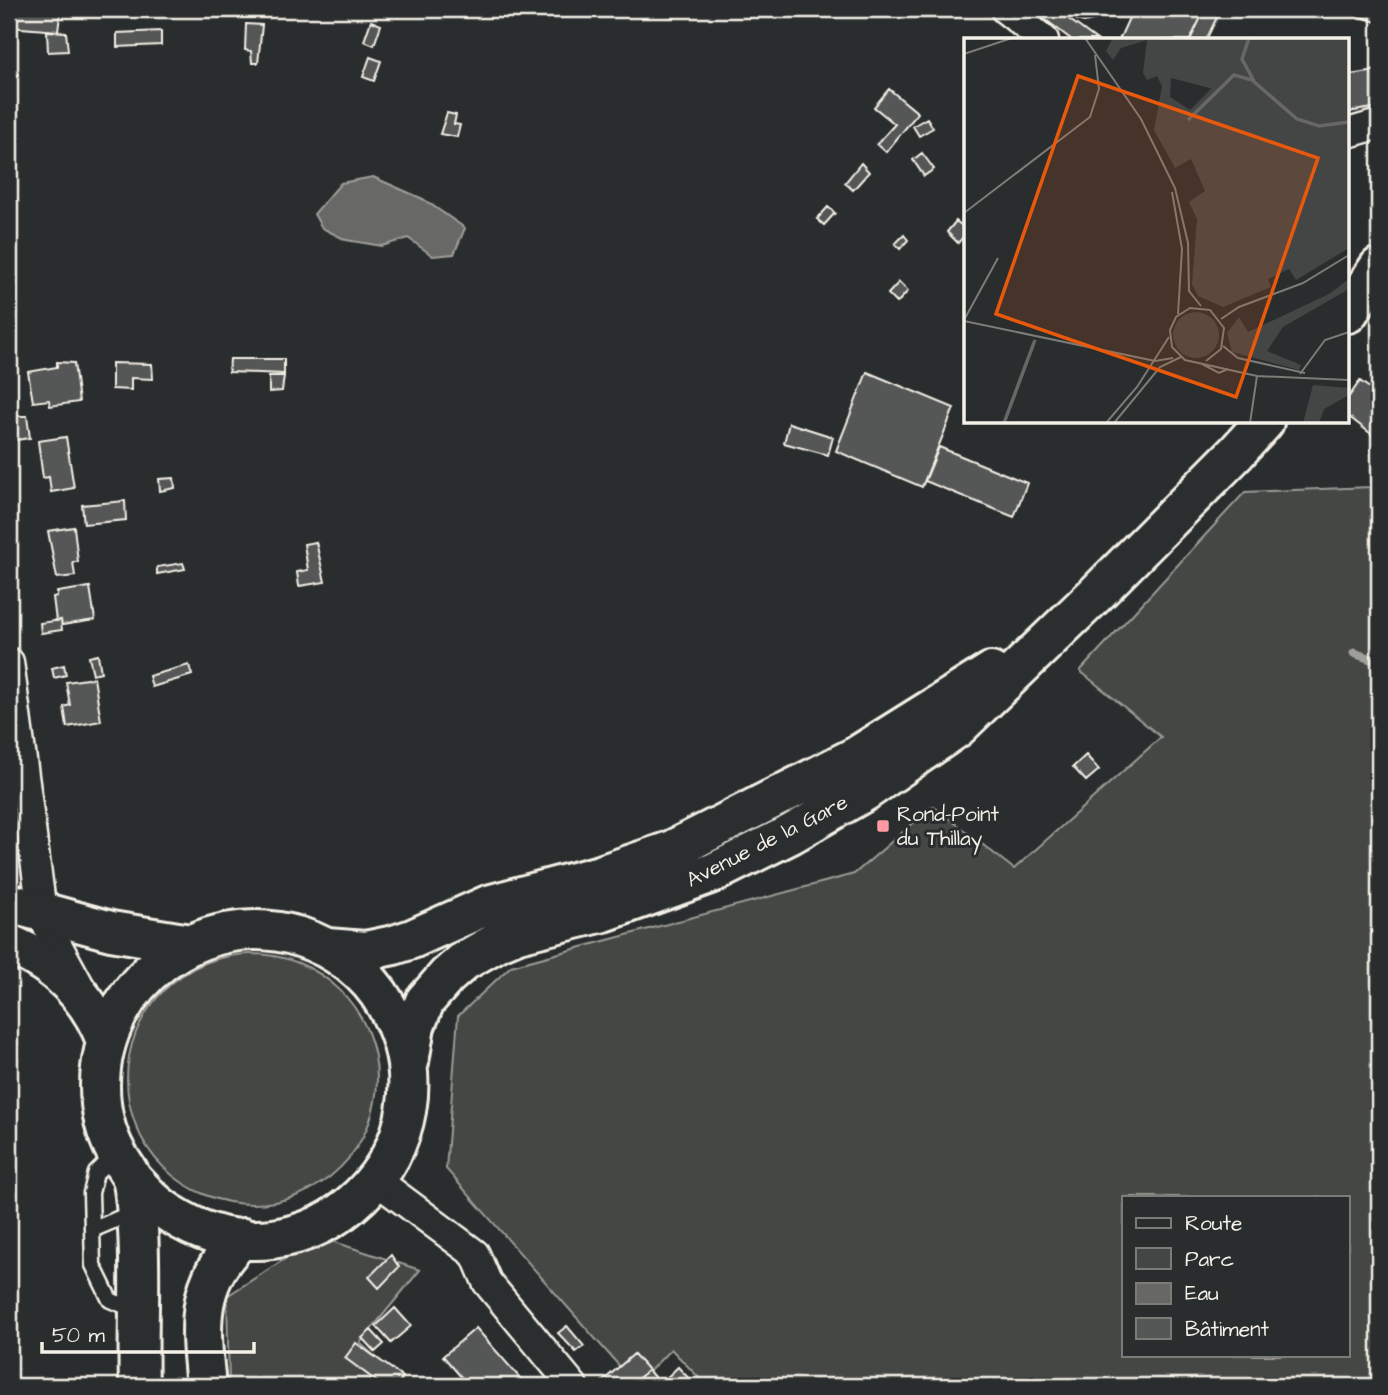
<svg xmlns="http://www.w3.org/2000/svg" width="1388" height="1395" font-family="'Architects Daughter',sans-serif">
  <rect width="100%" height="100%" fill="#2a2d2e"/>
  <filter id="ink" filterUnits="userSpaceOnUse"><feTurbulence type="fractalNoise" baseFrequency=".0143" numOctaves="2"/><feDisplacementMap in="SourceGraphic" scale="14" xChannelSelector="R" yChannelSelector="G"/><feConvolveMatrix kernelMatrix="1 2 1 2 8 2 1 2 1" color-interpolation-filters="sRGB"/></filter>
  <g filter="url(#ink)">
    <path fill="#444645" stroke="#9c9c96" stroke-width="2" fill-rule="evenodd" d="M1379,485V1386H707L671,1349L636,1385L446,1169L458,1016L511,966L854,874L933,806L1014,869L1161,737L1080,671L1245,492L1372,487ZM1124,1197H1348V1355H1124Z
      M127 1079a125 125 0 1 1 250 0a125 125 0 1 1-250 0Z
      M319,1237L420,1270L360,1343L408,1386H229L227,1296Z"/>
    <path fill="#676866" stroke="#9f9f9a" stroke-width="2" d="M373,177L423,199L465,228L454,254L433,256L408,238L382,246L346,240L322,228L314,214L341,183Z"/>
    <g fill="none" stroke-linecap="round" stroke-linejoin="round">
      <path stroke="#9f9f9a" stroke-width="9" d="M1354,653L1379,662"/>
    </g>
    <path fill="#555756" stroke="#f4f1e8" stroke-width="2" d="M9,9H61L58,31L9,27Z
      M1050,9H1055L1097,40H1072L1042,17Z
      M1067,9H1105L1097,19L1084,22L1077,20Z
      M1133,9H1205L1190,40H1119Z
      M1205,9H1221L1206,40H1190Z
      M1338,9H1379V23Z
      M371,21L381,25L374,45L364,41Z
      M246,24L262,25L258,63H252L251,51L245,50Z
      M47,31L66,32L68,51L48,52Z
      M161,31V45L117,47V33Z
      M370,57L381,61L374,81L363,77Z
      M1379,68V107L1348,112V75L1370,72Z
      M9,88H12L16,129L9,130Z
      M889,89L918,113L886,152L877,144L895,124L874,107Z
      M447,113L456,115L454,124L460,125L457,137L440,134Z
      M927,118L933,128L919,136L913,126Z
      M922,153L934,169L924,176L913,160Z
      M861,163L869,172L853,190L845,183Z
      M828,207L835,213L824,225L817,219Z
      M956,221L966,229V233L958,243L947,232Z
      M904,235L908,240L900,249L895,244Z
      M899,282L908,291L897,303L888,294Z
      M230,359H284V374L229,372Z
      M57,362L74,363L79,402L50,406L49,400L33,402L28,372L57,367Z
      M112,363L152,364L153,379L131,378V390L112,389Z
      M867,372L954,408L922,487L836,451Z
      M269,376H284L282,391L269,392Z
      M1360,381L1379,395V440L1348,416V398Z
      M12,416H27L30,438L16,440Z
      M789,423L833,437L828,455L784,443Z
      M66,437L74,488L51,492L49,477L43,478L38,441Z
      M939,447L1027,483L1014,517L925,481Z
      M174,478L175,488L160,491L159,479Z
      M125,501L126,520L84,524L82,505Z
      M74,527L78,562H73L75,576L57,578L48,531Z
      M316,542L325,582L299,586L297,572L308,570L304,544Z
      M183,563L185,569L157,574V567Z
      M90,587L95,620L62,625L61,620L56,621L53,597L57,596V592Z
      M61,620L62,630L41,633L40,623Z
      M98,655L101,672L93,674L89,657Z
      M64,665L66,675L54,678L52,668Z
      M189,665L192,675L152,687L149,676Z
      M94,678L101,721L67,727L64,707L70,705L66,682Z
      M1086,755L1099,770L1086,781L1073,767Z
      M391,1255L399,1267L379,1288L369,1277Z
      M395,1308L411,1326L391,1343L376,1326Z
      M567,1326L584,1346L576,1352L558,1333Z
      M476,1328L527,1386H469L443,1356Z
      M371,1330L384,1344L375,1352L362,1338Z
      M356,1343L403,1377L396,1386H383L345,1358Z
      M634,1354L648,1370L630,1386H597Z
      M678,1367L696,1386H662L660,1384Z
      M648,1370L662,1386H630Z"/>
    <g fill="none" stroke-linecap="round" stroke-linejoin="round">
      <g stroke="#f4f1e8" stroke-width="19">
        <path id="lane" d="M115,1154L96,1173L91,1193L93,1265L110,1300L135,1310
          M92,1230L136,1211"/>
      </g>
      <g stroke="#f4f1e8" stroke-width="33">
        <path id="street" d="M1005,9L1044,40
          M1348,133L1379,124
          M9,662L42,912L49,930L79,985
          M376,1180L475,1254L487,1282L573,1386"/>
      </g>
      <g stroke="#f4f1e8" stroke-width="44">
        <path id="secondary" d="M1348,313L1379,267
          M9,903L111,931L190,944
          M9,944C54,963 89,995 106,1041
          M327,948L365,951L394,945L412,939L488,905L600,875L670,851L855,757L991,672
          M409,1062L415,1026L425,1001L447,976L464,961L499,941L518,933L604,912L715,872L791,834L864,792L957,728L1096,594L1236,453L1264,422
          M132,1179C144,1192 156,1205 171,1214C308,1303 468,1146 386,1005C368,973 335,948 300,937C202,906 100,983 100,1086C100,1109 106,1134 117,1154C121,1162 129,1171 132,1179C135,1190 136,1204 137,1215C142,1271 137,1329 139,1386
          M206,1386C200,1328 194,1280 243,1238"/>
      </g>
      <use href="#lane" stroke="#2a2d2e" stroke-width="14"/>
      <use href="#street" stroke="#2a2d2e" stroke-width="28"/>
      <use href="#secondary" stroke="#2a2d2e" stroke-width="38"/>
    </g>
  </g>
  <rect fill="#ff9aa2" stroke="#2a2d2e" stroke-width="2.5" x="876" y="819" width="14" height="14" rx="3.5"/>
  <g text-anchor="middle" dominant-baseline="central" stroke-width="6" stroke-linejoin="round" paint-order="stroke">
    <g font-size="21" fill="#f4f1e8" stroke="#2a2d2e" text-anchor="start">
      <text x="897" y="814">Rond-Point<tspan x="897" dy="24">du Thillay</tspan></text>
    </g>
    <g font-size="21" fill="#f4f1e8" stroke="#2a2d2e">
      <text transform="translate(767 841) rotate(-27)">Avenue de la Gare</text>
    </g>
  </g>
  <g transform="translate(964 38)">
    <rect width="385" height="385" fill="#2a2d2e"/>
    <path d="M149,0H385V210L332,242L325,231L304,241L307,249L259,269L234,258L228,246L233,181L225,164L241,153L227,121L211,130L190,92L198,48L193,38L183,42L179,35L183,2L157,10L149,22L142,13ZM207,40L246,50L247,51L226,72L206,59ZM385,241V251L319,289L303,313L337,327L335,332L268,314L263,295L275,279L284,294L365,256ZM209 297a23 23 0 1 1 46 0a23 23 0 1 1-46 0ZM349,347L385,350V357L360,371L355,385H339Z" fill="#444645" fill-rule="evenodd"/>
    <path fill="none" stroke="#676866" stroke-width="3.5" d="M285,0L278,21L290,43M224,82L270,37L288,42L333,81L355,88L385,84M40,385L71,302"/>
    <path fill="none" stroke="#7b7b78" stroke-width="2" d="M121,0L177,81L211,150L224,205L225,253L237,268M0,16L48,0M208,154L218,211L214,276M0,175L126,79L135,51L131,17M257,281L275,269L339,245L385,217M0,282L34,220M0,283L191,323L209,320M259,308L274,320L341,335M242,323L257,311L260,290L246,272L226,270L212,279L206,292L208,309L221,322L293,338L385,342M238,326L255,335L264,331M336,336L361,302L385,294M142,385L173,349L205,299M150,385L196,329L217,319M286,385L293,338"/>
    <path fill="#e8590c" fill-opacity="0.15" stroke="#e8590c" stroke-width="3.5" d="M114,38L354,120L272,359L32,276Z"/>
    <rect width="385" height="385" fill="none" stroke="#f4f1e8" stroke-width="3.5"/>
  </g>
  <rect width="1388" height="1395" fill="none" stroke="#2a2d2e" stroke-width="35"/>
  <rect x="18" y="18" width="1353" height="1360" fill="none" stroke="#f4f1e8" stroke-width="2.5" filter="url(#ink)"/>
  <rect x="1122" y="1196" width="228" height="161" fill="#2a2d2e" stroke="#7b7b78" stroke-width="2"/>
  <rect x="1136" y="1218" width="35" height="10" fill="#2a2d2e" stroke="#7b7b78" stroke-width="2"/>
  <text x="1185" y="1230" font-size="21" fill="#f4f1e8">Route</text>
  <rect x="1136" y="1248" width="35" height="21" fill="#444645" stroke="#7b7b78" stroke-width="2"/>
  <text x="1185" y="1266" font-size="21" fill="#f4f1e8">Parc</text>
  <rect x="1136" y="1283" width="35" height="21" fill="#676866" stroke="#7b7b78" stroke-width="2"/>
  <text x="1185" y="1300" font-size="21" fill="#f4f1e8">Eau</text>
  <rect x="1136" y="1318" width="35" height="21" fill="#555756" stroke="#7b7b78" stroke-width="2"/>
  <text x="1185" y="1336" font-size="21" fill="#f4f1e8">Bâtiment</text>
  <path d="M42 1342v10h212v-10" fill="none" stroke="#f4f1e8" stroke-width="3.5"/>
  <text x="52" y="1342" font-size="21" fill="#f4f1e8" stroke="#2a2d2e" stroke-width="5" paint-order="stroke">50 m</text>
</svg>
